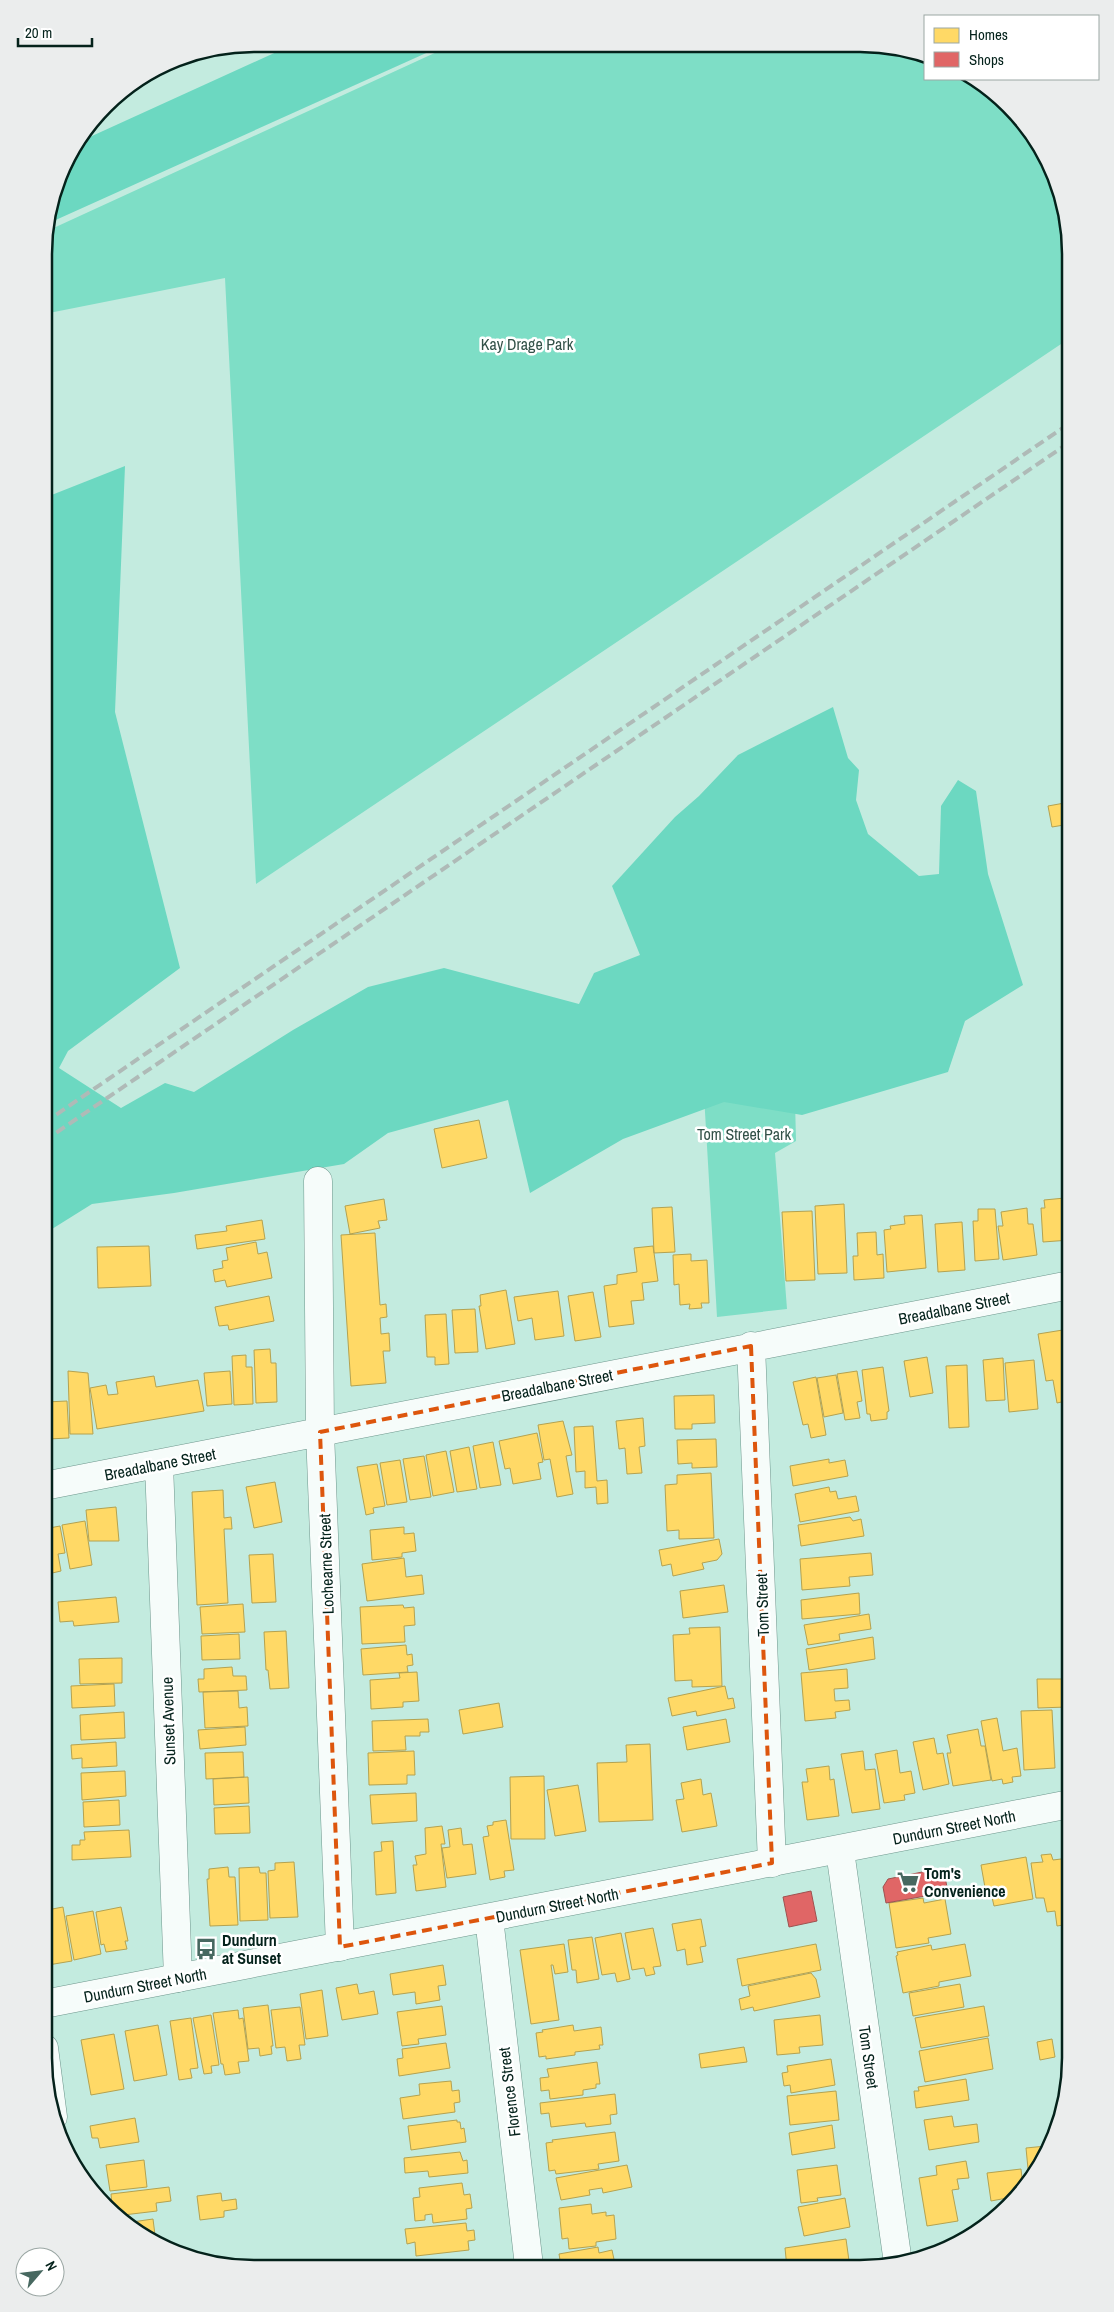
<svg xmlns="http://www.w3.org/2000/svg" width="1114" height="2312" font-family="'Archivo Narrow',sans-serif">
  <rect width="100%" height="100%" fill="#c3ebdf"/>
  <path fill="#7edec6" d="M452,45L900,48L925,56V79H973L999,96L1042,149L1063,200L1070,254V338L256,884L225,278L44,314V240L47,231Z
    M704,1095L795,1100L796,1141L775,1153L787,1309L717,1317Z"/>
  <path fill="#6cd8c1" d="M294,44L444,45L49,223L66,161L81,141Z
    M125,466L115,712L180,968L68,1051L59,1068L121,1108L165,1083L194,1092L293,1030L368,987L444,968L579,1004L594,973L640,955L612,886L675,817L699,796L738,755L833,707L848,758L859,770L856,800L868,834L919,876L939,874L941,806L958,780L976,791L988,874L1023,985L965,1021L948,1072L802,1115L724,1102L623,1139L530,1193L508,1100L388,1133L344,1164L174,1193L92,1204L44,1234V498Z"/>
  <path fill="#ffd966" stroke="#b4a250" d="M1070,802V824L1052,827L1048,806Z
    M479,1120L487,1158L442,1168L434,1129Z
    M1065,1198L1067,1220L1070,1225V1240L1043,1242L1041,1208H1045L1044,1200Z
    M384,1199L387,1220L378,1221L380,1228L350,1234L345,1206Z
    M844,1204L847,1273L818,1274L815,1206Z
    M672,1207L675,1252L654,1253L652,1208Z
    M1027,1208L1028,1224H1033L1037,1255L1003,1260L998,1226H1003L1001,1212Z
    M978,1209H995L999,1259L975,1261L973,1221H978Z
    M812,1211L815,1280L786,1281L782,1212Z
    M922,1215L926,1268L887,1272L884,1230L891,1229L890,1226L905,1224L904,1216Z
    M262,1220L265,1239L197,1249L195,1235L227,1231L226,1226Z
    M962,1222L965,1270L938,1272L935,1224Z
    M876,1232L877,1255L883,1254L884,1278L854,1280L853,1256H858L857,1233Z
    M375,1233L380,1305L386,1304L387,1317L380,1318L381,1334L389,1333L390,1351H383L386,1383L351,1386L341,1235Z
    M256,1242L258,1254L267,1252L272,1278L227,1287L225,1280L215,1282L213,1270L223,1268L222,1261L228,1260L226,1248Z
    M149,1246L151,1286L98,1288L97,1247Z
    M653,1246L658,1281L642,1283L644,1300L631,1301L634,1324L609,1327L604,1286L617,1284V1275L637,1272L634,1248Z
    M691,1254V1261L707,1260L709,1303H701L702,1308L689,1309L690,1304L680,1305L679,1284L674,1285L673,1255Z
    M506,1290L515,1344L486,1349L479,1306H481L480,1295Z
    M558,1291L564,1336L535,1340L532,1318L518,1321L514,1297Z
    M593,1292L601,1337L575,1341L568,1296Z
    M269,1296L274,1321L229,1330L228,1325L219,1326L215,1307Z
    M475,1309L478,1352L455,1353L452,1310Z
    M446,1314L449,1364L435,1365V1357H427L425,1315Z
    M1069,1329L1070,1400L1057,1403L1053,1380L1046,1381L1038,1334Z
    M270,1349L271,1363H276L277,1402L256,1403L254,1350Z
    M246,1355V1367H252L253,1404L234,1405L232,1356Z
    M927,1357L933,1393L910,1397L904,1361Z
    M1003,1358L1005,1400L986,1401L983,1360Z
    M1034,1360L1038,1409L1009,1412L1005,1363Z
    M967,1365L969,1427L949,1428L946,1366Z
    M883,1367L889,1411L887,1412V1419L871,1421L870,1414H867L862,1370Z
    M68,1371L88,1373L93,1434H70Z
    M230,1371L232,1404L207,1406L204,1373Z
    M857,1371L862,1401L857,1402L860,1418L845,1420L837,1374Z
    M836,1375L843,1413L824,1417L817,1378Z
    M154,1376L156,1387L198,1380L204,1411L97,1429L90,1388L106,1385L108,1395L118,1394L116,1382Z
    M816,1377L826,1435L811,1438L808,1424L803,1425L793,1382Z
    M714,1395L715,1423L692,1424V1429H675L674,1396Z
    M67,1401L69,1438L48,1439L46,1402Z
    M643,1418L645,1446L639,1447L642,1473L627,1474L625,1448L619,1449L616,1421Z
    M563,1421L572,1455L566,1456L573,1494L557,1497L550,1459L544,1460L538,1425Z
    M593,1426L597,1481L607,1480L608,1503L597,1504L596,1487L585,1488V1471L576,1472L574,1427Z
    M537,1433L543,1462L538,1463L541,1479L513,1484L510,1468L505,1469L499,1441Z
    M716,1439L717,1467L692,1468V1463L678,1464L677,1440Z
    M493,1442L501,1485L480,1488L473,1446Z
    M469,1447L477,1489L457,1492L450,1451Z
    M446,1451L454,1492L433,1496L426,1455Z
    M424,1456L431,1497L410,1500L403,1459Z
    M829,1459V1463L845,1460L848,1476L793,1486L790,1466Z
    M400,1460L407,1502L387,1505L380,1463Z
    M377,1464L385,1506L373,1508L374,1513L366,1515L357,1467Z
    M711,1473L714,1538L679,1539V1530L667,1531L665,1485L677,1484V1475Z
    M275,1482L282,1522L254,1528L246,1487Z
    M829,1487L830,1492L836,1491L838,1499L856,1496L859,1511L800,1522L795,1494Z
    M223,1490L224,1518L231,1517L232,1529H224L228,1603L197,1605L192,1492Z
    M116,1507L119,1541H89L86,1510Z
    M850,1517L853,1521L861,1519L864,1536L801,1546L798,1525Z
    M85,1521L92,1565L70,1569L62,1525Z
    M60,1526L65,1553L58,1554L61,1571L48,1574L44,1557V1529Z
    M404,1527V1534L414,1533L416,1551L402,1553V1557L372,1560L370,1530Z
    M719,1539L722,1554L717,1560L702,1563L704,1569L673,1576L671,1564L662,1566L659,1550Z
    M871,1553L873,1575L849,1577L850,1586L802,1590L800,1559Z
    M273,1554L276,1602L252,1603L249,1555Z
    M404,1558L406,1577L422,1575L424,1594L367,1601L362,1564Z
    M724,1585L728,1612L683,1618L680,1591Z
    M859,1593L860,1614L802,1619L801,1600Z
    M116,1597L119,1622L74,1626L73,1621L60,1622L58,1602Z
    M243,1604L245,1632L202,1634L200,1607Z
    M403,1605L404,1608L414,1607L415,1625L404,1626L405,1642L362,1644L360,1607Z
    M869,1614L871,1629L839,1634L840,1640L808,1645L804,1625Z
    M720,1627L722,1686L692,1687V1680L675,1681L673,1635L690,1634L689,1628Z
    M286,1631L289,1688L270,1689L268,1670H266L264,1632Z
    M239,1634L240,1659L202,1660L201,1636Z
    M873,1637L875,1659L809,1670L806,1649Z
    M406,1645L407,1655L412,1654L413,1665L407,1666L408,1672L363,1675L361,1649Z
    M122,1658V1683L80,1684L79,1659Z
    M232,1667L233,1676H246L247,1690L199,1692L198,1679H204V1669Z
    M847,1669L848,1688L834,1689L835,1701L849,1700L850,1710L835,1712L836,1718L805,1721L801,1673Z
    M417,1672L419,1701L403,1702V1707L371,1709L370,1680L400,1678L399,1673Z
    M1037,1679H1067V1707L1038,1708Z
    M114,1684L115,1706L72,1708L71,1686Z
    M725,1686L728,1699L733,1698L735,1708L697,1716L696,1711L672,1716L668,1698Z
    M238,1691L239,1708L247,1707L248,1726L205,1728L203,1692Z
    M499,1703L503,1727L463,1734L459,1710Z
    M1052,1710L1055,1768L1024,1770L1021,1711Z
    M124,1712L125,1738L81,1740L80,1715Z
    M997,1718L1003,1751L1017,1748L1021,1776L1012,1777L1013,1782L1003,1784L1002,1779L992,1781L981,1721Z
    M428,1719L429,1732H420V1736H405L406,1750L373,1751L372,1721Z
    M726,1719L730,1742L687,1750L683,1727Z
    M245,1727L246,1745L200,1749L198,1730Z
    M978,1729L981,1746H985L991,1780L953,1786L947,1753H951L947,1735Z
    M934,1738L937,1754L943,1753L949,1784L923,1790L913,1742Z
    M116,1742L117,1766L82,1768V1758L72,1759L71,1745Z
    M650,1744L653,1820L599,1822L597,1763L627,1762L626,1745Z
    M897,1750L900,1773L911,1771L915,1793L904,1795L905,1800L884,1803L875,1754Z
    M414,1751L415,1775H407V1784L369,1785L368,1753Z
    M863,1751L865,1770L875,1769L880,1809L852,1813L841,1754Z
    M243,1752L244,1777L206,1779L205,1753Z
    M829,1766L830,1780L834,1779L839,1816L807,1820L802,1782H808L806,1769Z
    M125,1771L126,1796L82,1800L81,1773Z
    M544,1776L545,1839H511L510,1777Z
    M248,1777L249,1803L214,1805L213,1779Z
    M701,1779L703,1795L711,1793L717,1826L682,1832L676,1800L684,1799L681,1783Z
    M578,1785L586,1831L555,1836L547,1790Z
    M416,1793L417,1821L372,1824L370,1795Z
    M119,1800L120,1825L84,1827L83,1802Z
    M249,1806L250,1833L215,1834L214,1808Z
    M506,1820L514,1870L504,1871L505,1877L490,1880L483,1837L489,1836L487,1826L493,1825V1822Z
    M442,1826L445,1844H441L446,1887L416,1891L413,1865H417L415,1856L426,1854L425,1828Z
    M461,1828L463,1845L472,1844L476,1874L447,1878L442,1848L450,1847L448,1830Z
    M129,1830L131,1857L72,1860V1845H80V1840H85L84,1832Z
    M393,1841L396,1893L376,1895L374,1852L382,1851L381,1842Z
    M1068,1851H1070V1924L1057,1926L1055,1911L1047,1912L1044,1898H1036L1031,1863L1043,1862L1041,1855L1051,1854L1053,1860L1069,1858Z
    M1026,1857L1033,1899L994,1906L991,1893H986L981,1865Z
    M294,1862L298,1917L270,1918L268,1871L275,1870V1863Z
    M228,1867L229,1877H235L238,1925L210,1926L207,1879H209V1869Z
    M259,1867L260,1873H266L268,1920L240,1921L239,1868Z
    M923,1898L924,1903L945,1899L951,1934L928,1938L929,1943L896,1948L889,1903Z
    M63,1907L72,1961L48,1965L44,1944V1922L49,1921L47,1910Z
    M121,1907L128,1941H125L127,1949L106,1952L104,1944L101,1945L96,1912Z
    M93,1911L101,1954L74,1960L66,1916Z
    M701,1919L706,1946L700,1947L703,1962L687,1965L685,1949L677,1951L672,1924Z
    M653,1928L661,1966L653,1967L655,1974L646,1976L644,1968L632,1970L625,1933Z
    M621,1933L630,1979L617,1982L615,1973L602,1975L595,1938Z
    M592,1937L599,1979L577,1983L576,1970H572L568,1940Z
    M564,1944L568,1972L555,1974L553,1965H551L559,2020L531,2024L520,1950Z
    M816,1944L821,1970L742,1986L737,1959Z
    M965,1944L971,1976L939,1982V1986L903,1993L896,1956L898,1955L897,1952L931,1945L932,1950Z
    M443,1965L446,1985L438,1986L440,2000L416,2004L415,1992L393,1995L390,1974Z
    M811,1973L816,1979L820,1997L754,2011L753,2007L741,2010L739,1999L750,1996L748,1986Z
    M357,1984L359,1994L374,1991L378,2014L342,2020L336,1988Z
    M960,1984L964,2007L913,2016L909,1993Z
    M322,1990L328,2036L306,2039L300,1994Z
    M268,2005L273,2046H271L272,2054L260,2056L259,2048L248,2049L243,2008Z
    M442,2006L446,2035L418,2039L419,2044L402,2046L397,2012Z
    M984,2006L989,2036L921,2048L915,2018Z
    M300,2007L305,2045H299L301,2059L287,2061L285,2047L276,2048L271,2010Z
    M238,2010L239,2019L243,2018L249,2061L238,2062L240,2073L225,2075L223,2064H221L213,2013Z
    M211,2015L219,2065L211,2066L212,2073L204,2074L193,2018Z
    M820,2015L823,2045L799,2047L800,2053L777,2055L774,2020Z
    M191,2018L198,2068L190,2069L192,2078L179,2080L170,2021Z
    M158,2025L167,2075L134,2081L125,2031Z
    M573,2025L574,2031L601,2027L603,2045H599L600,2049L575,2052V2055L546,2059V2056L539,2057L536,2033L543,2032L542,2030Z
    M114,2034L124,2089L91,2095L81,2040Z
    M988,2038L993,2069L925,2082L919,2051Z
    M1052,2039L1055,2057L1040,2060L1037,2042Z
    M446,2043L450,2068L399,2076L397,2059L403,2058L402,2049Z
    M744,2047L747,2062L701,2068L699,2054Z
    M831,2059L835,2085L791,2093L790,2085L784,2086L782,2073L788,2072L787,2066Z
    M597,2062L600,2084H596V2088L583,2090V2095L550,2099L549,2090L541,2091L540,2078L549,2077L547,2069Z
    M966,2079L969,2100L916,2108L914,2091H919L918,2087Z
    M451,2081L452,2091L459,2090L460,2102L454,2103L455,2112L403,2119L400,2098L420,2095L419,2084Z
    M836,2091L839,2120L790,2125L787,2096Z
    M615,2094L617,2114L610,2115L611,2124L586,2127L585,2123L551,2127L549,2113L541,2114L540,2103Z
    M952,2116L954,2127L977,2124L979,2142L929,2150L924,2120Z
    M135,2118L139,2142L100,2148L98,2138H92L90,2126Z
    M457,2120V2122H460L461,2129L464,2128L466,2142L411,2150L408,2126Z
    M832,2125L835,2148L792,2155L789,2133Z
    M615,2132L619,2161L598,2164L599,2169L556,2174L555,2170L549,2171L546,2143L553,2142L552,2140Z
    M1046,2146L1047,2151L1029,2179L1026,2148Z
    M460,2152L463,2161L467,2160L468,2173L429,2177L428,2171L405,2173L404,2158Z
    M144,2160L147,2187L110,2191L106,2165Z
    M966,2161L969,2178L957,2179L959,2189L952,2190L958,2221L927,2226L919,2178L937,2175L936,2166Z
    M627,2165L632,2187L603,2193L602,2188L589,2190L590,2195L561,2200L556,2178Z
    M837,2165L841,2195L817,2198L818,2201L801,2203L797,2170Z
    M1021,2169L1023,2188L1018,2196L991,2201L987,2173Z
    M462,2183L464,2195L470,2194L472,2208L466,2209L467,2219L433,2223L432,2214L425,2215V2220L415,2221L413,2198L420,2197L419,2188Z
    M169,2187L171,2201L156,2203L157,2211L115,2216L113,2214L111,2194Z
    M221,2193L222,2201L236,2199L237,2209L224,2211V2217L200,2220L197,2196Z
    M845,2198L850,2227L804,2236L798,2207Z
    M591,2204L592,2214L606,2212V2216L614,2215L616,2239L596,2242V2246L569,2249L568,2238L562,2239L559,2208Z
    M153,2219L156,2243L125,2223Z
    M466,2223L467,2231L474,2230L475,2240L468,2241L469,2250L416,2256L415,2242L407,2244L405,2229Z
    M846,2239L850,2268H787L785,2248Z
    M598,2247L599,2253L612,2250L615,2264L602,2267L561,2266L559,2254Z"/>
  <path fill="#e06666" stroke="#9e5250" d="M932,1870L933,1874L944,1872L948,1892L886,1903L883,1887L888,1879Z
    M811,1891L817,1921L789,1927L783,1897Z"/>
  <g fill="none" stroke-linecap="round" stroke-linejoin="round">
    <g stroke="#6d968c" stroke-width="29">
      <path id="minor" d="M318,1181L320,1432L340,1947
        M751,1346L772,1863
        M159,1464L178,1978
        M44,1486L1070,1285
        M840,1851L898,2263
        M489,1918L529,2266
        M44,2048L53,2117"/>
    </g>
    <g stroke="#6d968c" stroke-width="29">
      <path id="major" d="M44,2004L1070,1804"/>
    </g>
    <use href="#minor" stroke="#f6fcfa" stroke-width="28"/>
    <use href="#major" stroke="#f6fcfa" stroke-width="28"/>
    <path stroke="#afbab7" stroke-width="4" stroke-dasharray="10 5" stroke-linecap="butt" d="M44,1123L1070,423
      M44,1141L1070,442"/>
  </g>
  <path fill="none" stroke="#dd560d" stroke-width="4" stroke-dasharray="10 6" stroke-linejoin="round" d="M751,1346L772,1863L340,1947L320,1432Z"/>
  <defs>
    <g id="supermarket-bare" transform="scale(1.725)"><path d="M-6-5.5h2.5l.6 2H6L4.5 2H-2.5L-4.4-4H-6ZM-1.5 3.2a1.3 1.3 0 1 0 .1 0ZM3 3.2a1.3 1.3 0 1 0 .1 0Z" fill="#476860" stroke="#fff" stroke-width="2.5" paint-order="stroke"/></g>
    <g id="bus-bare" transform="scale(1.725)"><path d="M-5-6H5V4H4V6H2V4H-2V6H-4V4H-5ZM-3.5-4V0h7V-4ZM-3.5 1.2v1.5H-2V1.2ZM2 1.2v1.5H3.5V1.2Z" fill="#476860" stroke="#fff" stroke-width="2.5" paint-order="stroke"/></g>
  </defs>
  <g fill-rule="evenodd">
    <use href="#supermarket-bare" x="908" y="1882"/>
    <use href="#bus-bare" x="206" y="1949"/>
  </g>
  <g text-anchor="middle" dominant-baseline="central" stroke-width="5" stroke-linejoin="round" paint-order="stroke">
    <g font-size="16" fill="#325148" stroke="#fff">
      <text x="527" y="344">Kay Drage Park</text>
      <text x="744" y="1134">Tom Street Park</text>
    </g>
    <g font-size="16" fill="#04221b" stroke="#fff">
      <text transform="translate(954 1308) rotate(-11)">Breadalbane Street</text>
      <text transform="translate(557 1385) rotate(-11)">Breadalbane Street</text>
      <text transform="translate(160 1464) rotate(-11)">Breadalbane Street</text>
      <text transform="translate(326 1564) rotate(-92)">Lochearne Street</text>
      <text transform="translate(762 1605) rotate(-92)">Tom Street</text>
      <text transform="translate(168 1721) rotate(-92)">Sunset Avenue</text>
      <text transform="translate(954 1827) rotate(-11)">Dundurn Street North</text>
      <text transform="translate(557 1905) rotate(-11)">Dundurn Street North</text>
      <text transform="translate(145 1985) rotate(-11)">Dundurn Street North</text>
      <text transform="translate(869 2057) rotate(82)">Tom Street</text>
      <text transform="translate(509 2092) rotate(-97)">Florence Street</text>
    </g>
    <g font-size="16" font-weight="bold" fill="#04221b" stroke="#fff" text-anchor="start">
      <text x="924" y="1873">Tom's<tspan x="924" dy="18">Convenience</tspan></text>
      <text x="222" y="1940">Dundurn<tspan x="222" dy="18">at Sunset</tspan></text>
    </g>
  </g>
  <path d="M0 0H1114V2312H0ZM254 52H860A202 202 0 0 1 1062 254V2058A202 202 0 0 1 860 2260H254A202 202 0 0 1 52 2058V254A202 202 0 0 1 254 52Z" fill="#ebeded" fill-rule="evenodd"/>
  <path fill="none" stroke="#04221b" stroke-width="2.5" d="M254 52H860A202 202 0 0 1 1062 254V2058A202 202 0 0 1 860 2260H254A202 202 0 0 1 52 2058V254A202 202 0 0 1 254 52Z"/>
  <rect x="924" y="15" width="175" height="65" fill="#ffffff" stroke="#9ba7a4"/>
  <rect x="934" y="28" width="25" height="15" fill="#ffd966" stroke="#9ba7a4"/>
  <text x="969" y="40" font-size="15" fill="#04221b">Homes</text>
  <rect x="934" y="52" width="25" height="15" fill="#e06666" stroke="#9ba7a4"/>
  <text x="969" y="65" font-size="15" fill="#04221b">Shops</text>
  <g transform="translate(40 2272) rotate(62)"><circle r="24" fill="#ffffff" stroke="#9ba7a4"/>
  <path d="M0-4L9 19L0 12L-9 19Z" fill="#476860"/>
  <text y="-8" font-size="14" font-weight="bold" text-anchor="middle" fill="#04221b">N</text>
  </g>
  <path d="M18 38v8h74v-8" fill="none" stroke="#04221b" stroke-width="2.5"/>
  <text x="25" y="38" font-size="15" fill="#04221b" stroke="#ffffff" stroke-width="4" paint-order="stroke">20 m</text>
</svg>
